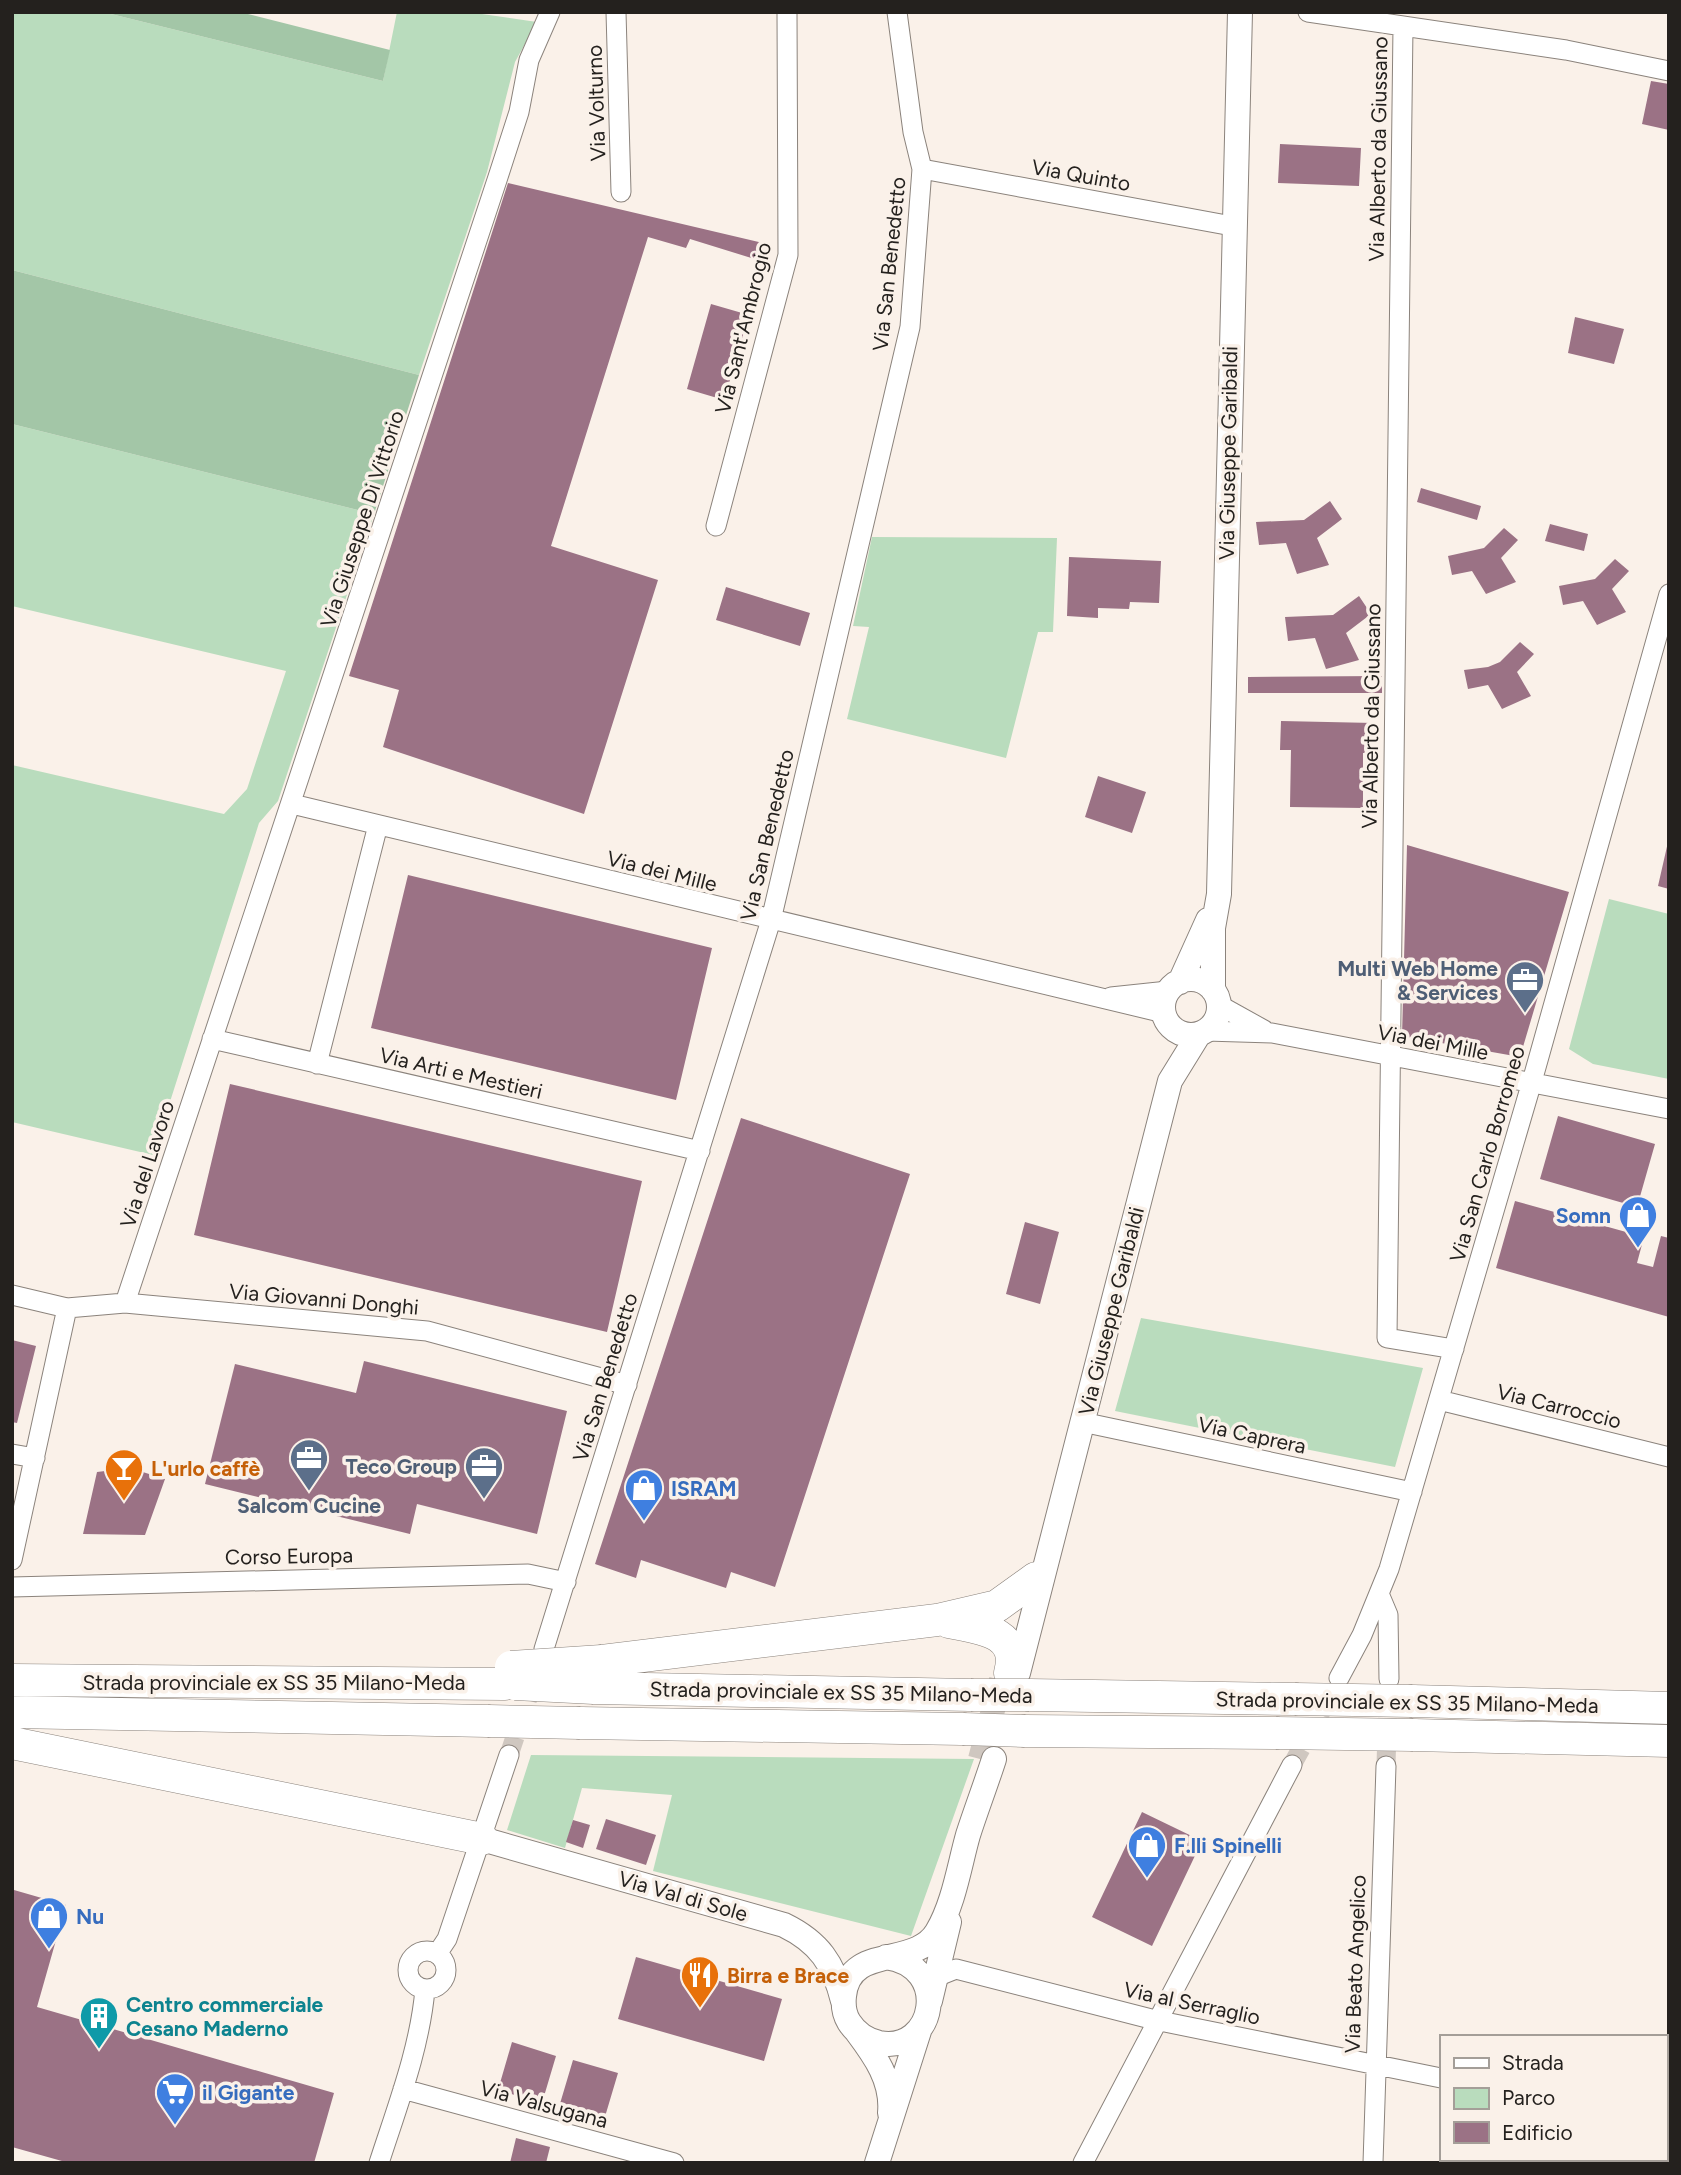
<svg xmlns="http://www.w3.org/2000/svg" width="1681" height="2175" font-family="Figtree,sans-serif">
  <rect width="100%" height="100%" fill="#faf1e9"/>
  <path fill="#b9dcbd" d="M12,12H103L383,81L397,12H468L537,22L515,62L487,172L419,375L12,270Z
    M12,424L374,514L278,801L259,823L153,1155L12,1122V765L224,814L247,789L286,671L12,606Z
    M872,537L1057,538L1053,632H1038L1006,758L847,719L869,627L853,626Z
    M1609,899L1669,914V1079L1593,1064L1569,1049Z
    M1141,1318L1423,1368L1395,1467L1115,1411Z
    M531,1755L974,1759L911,1936L653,1871L672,1795L582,1788L565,1848L507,1830Z"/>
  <path fill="#a3c6a7" d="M103,12H240L390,50L383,81Z
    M12,270L419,375L374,514L12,424Z"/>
  <path fill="#9b7285" d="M1651,81L1669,84V130L1642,124Z
    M1280,144L1361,148L1359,186L1278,183Z
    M508,183L763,243L761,261L690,239L686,248L648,237L551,546L658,580L584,814L383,747L399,690L349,676Z
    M711,304L749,315L724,400L687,389Z
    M1575,317L1624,329L1614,364L1568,353Z
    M1421,488L1481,506L1477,520L1417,502Z
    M1330,501L1342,519L1317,538L1329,565L1297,574L1286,543L1259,545L1256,522L1304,520Z
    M1550,524L1588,534L1584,551L1545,541Z
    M1504,528L1518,540L1501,558L1516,582L1486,594L1472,571L1452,575L1448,556L1484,548Z
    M1069,557L1161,561L1159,603L1130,602L1129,609L1098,608V618L1067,616Z
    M1615,559L1629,571L1612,589L1626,612L1597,625L1583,601L1563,605L1559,586L1595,579Z
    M726,587L810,613L800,646L716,620Z
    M1359,596L1371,614L1346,633L1359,660L1326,669L1315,638L1288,641L1285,617L1333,615Z
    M1520,642L1534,654L1517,672L1531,696L1502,709L1488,685L1468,689L1464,670L1488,667L1500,662Z
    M1382,676V693H1248V677Z
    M1281,721L1374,723V753H1363V808L1290,807L1291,750H1280Z
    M1098,776L1146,792L1132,833L1085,817Z
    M1668,842H1669V889L1658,886Z
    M1407,845L1569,892L1520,1057L1402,1036Z
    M408,875L712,948L676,1100L371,1028Z
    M230,1084L642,1181L607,1332L194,1235Z
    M1558,1116L1655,1144L1637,1207L1540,1179Z
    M741,1118L910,1174L775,1587L731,1572L726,1588L641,1560L636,1578L595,1564Z
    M1515,1201L1644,1237L1637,1263L1653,1267L1661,1236L1669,1238V1317L1496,1268Z
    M1025,1222L1059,1232L1040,1304L1006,1294Z
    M12,1340L36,1346L17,1423L12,1422Z
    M364,1361L567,1411L537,1534L417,1504L410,1534L205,1484L235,1364L356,1393Z
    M130,1468L165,1479L145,1535L83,1534L97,1472Z
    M1142,1812L1202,1841L1152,1946L1092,1917Z
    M606,1819L656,1835L646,1865L596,1849Z
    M573,1820L590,1825L583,1848L566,1842Z
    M14,1890L66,1905L37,2007L334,2093L314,2163H69L12,2147Z
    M636,1957L782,1999L764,2061L618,2019Z
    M512,2042L556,2056L542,2103L498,2090Z
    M573,2060L618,2073L604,2120L559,2107Z
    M516,2138L550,2147L546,2163H510Z
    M1515,2159H1661L1660,2163H1514Z"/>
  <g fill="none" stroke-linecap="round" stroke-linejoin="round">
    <path stroke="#cfc7c0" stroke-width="19" stroke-dasharray="19 10" stroke-linecap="butt" d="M509,1755L535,1677
      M1292,1765L1332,1692
      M1386,1766L1388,1691"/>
    <path stroke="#cfc7c0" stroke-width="24" stroke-dasharray="24 12" stroke-linecap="butt" d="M980,1759L1001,1680"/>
    <g stroke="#8b837c" stroke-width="21">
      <path id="minor" d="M616,12L621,192
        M1308,12L1566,50L1669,71
        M1403,26L1387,1338L1454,1349
        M922,169L1232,226
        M716,526L788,255L787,12
        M292,804L1164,1013
        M1111,997L1168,991
        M1219,1005L1264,1030
        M1206,1031L1272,1033L1669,1109
        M212,1039L700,1151
        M317,1064L378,825
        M12,1295L67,1308L125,1303L427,1331L627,1385
        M125,1303L498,177L519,112L529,60L550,12
        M1439,1400L1669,1457
        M1082,1422L1412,1492
        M12,1454L35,1458
        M12,1560L67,1308
        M12,1587L528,1574L566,1582
        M1380,1596L1388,1615L1389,1679
        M544,1649L771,920L910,327L922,169L913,132L897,12
        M1339,1678L1362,1635L1389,1569L1531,1085L1669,594
        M408 1970a19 19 0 1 1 38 0a19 19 0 1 1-38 0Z
        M437,1954L447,1939L509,1755
        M936,1977L956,1969L1155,2020L1441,2078
        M403,2089L674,2163
        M1665,2130L1669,2131
        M379,2163C397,2107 420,2048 425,1989
        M1083,2163L1292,1765
        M1373,2163L1386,1766"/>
    </g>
    <g stroke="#8b837c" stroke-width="26">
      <path id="tertiary" d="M1163 1007a28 28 0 1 1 56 0a28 28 0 1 1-56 0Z
        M1180,982L1208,920
        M1213,990V928L1219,894L1240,12
        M1018,1673L1170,1081L1199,1034
        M482,1839L784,1925C819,1942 834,1964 843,2001
        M886,1957C952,1966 935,2054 879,2043C866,2040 856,2033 849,2022C844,2014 843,2005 844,1996C849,1943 915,1969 937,1932C954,1903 959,1867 968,1835C976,1810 986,1784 994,1759
        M930,2001L949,1922
        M857,2032C875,2056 893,2081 890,2113
        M877,2163L920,2028"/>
    </g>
    <g stroke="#8b837c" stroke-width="33">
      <path id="trunk" d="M949,1622C979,1628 1021,1631 1010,1673
        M602,1661L937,1620L997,1606L1036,1578
        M12,1680L505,1684
        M594,1688L971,1695
        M1029,1695L1295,1699
        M1412,1701L1669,1708
        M12,1712L488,1721
        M580,1723L963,1729
        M1025,1731L1276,1733
        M1413,1735L1669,1741
        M12,1743L482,1839"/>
    </g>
    <use href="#minor" stroke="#fff" stroke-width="19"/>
    <use href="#tertiary" stroke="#fff" stroke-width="24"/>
    <use href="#trunk" stroke="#fff" stroke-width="32"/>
    <g stroke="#8b837c" stroke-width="33" stroke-linecap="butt">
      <path id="trunk-bridge" d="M511,1667L602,1661
        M515,1684L594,1688
        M971,1695H1029
        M1295,1699L1412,1701
        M488,1721L580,1723
        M963,1729L1025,1731
        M1276,1733L1413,1735"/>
    </g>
    <use href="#trunk-bridge" stroke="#fff" stroke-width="32"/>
  </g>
  <defs>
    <g id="office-pin" transform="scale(2.0125)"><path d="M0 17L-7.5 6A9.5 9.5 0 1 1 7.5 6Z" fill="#5c6f8a" stroke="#faf1e9"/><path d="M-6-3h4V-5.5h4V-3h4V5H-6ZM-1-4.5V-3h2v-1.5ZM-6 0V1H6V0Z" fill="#fff"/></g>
    <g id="shop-pin" transform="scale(2.0125)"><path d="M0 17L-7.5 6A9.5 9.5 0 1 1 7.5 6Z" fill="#3f7fe0" stroke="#faf1e9"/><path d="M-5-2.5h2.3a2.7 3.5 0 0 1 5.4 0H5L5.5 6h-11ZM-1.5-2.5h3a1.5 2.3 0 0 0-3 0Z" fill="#fff"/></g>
    <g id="bar-pin" transform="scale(2.0125)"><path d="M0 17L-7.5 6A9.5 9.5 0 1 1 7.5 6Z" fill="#e8710a" stroke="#faf1e9"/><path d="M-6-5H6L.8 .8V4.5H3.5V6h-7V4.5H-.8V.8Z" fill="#fff"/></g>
    <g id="restaurant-pin" transform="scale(2.0125)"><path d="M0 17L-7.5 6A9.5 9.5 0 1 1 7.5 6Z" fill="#e8710a" stroke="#faf1e9"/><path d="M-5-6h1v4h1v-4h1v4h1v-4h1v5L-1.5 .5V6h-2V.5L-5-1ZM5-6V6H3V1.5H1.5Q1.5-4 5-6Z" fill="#fff"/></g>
    <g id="building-pin" transform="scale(2.0125)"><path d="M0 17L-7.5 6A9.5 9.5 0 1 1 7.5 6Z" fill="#0f9aa8" stroke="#faf1e9"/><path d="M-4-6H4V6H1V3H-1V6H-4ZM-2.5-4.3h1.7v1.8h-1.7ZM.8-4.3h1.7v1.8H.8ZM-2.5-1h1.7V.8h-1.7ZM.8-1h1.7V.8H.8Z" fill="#fff"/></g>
    <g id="supermarket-pin" transform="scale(2.0125)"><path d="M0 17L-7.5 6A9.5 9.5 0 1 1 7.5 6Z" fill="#3f7fe0" stroke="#faf1e9"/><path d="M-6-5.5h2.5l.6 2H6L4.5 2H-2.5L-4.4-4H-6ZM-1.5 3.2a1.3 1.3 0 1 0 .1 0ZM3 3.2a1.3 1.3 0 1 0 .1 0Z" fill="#fff"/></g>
  </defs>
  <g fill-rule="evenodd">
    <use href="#office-pin" x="1525" y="980"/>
    <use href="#shop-pin" x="1638" y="1215"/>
    <use href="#office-pin" x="309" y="1458"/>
    <use href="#office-pin" x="484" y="1466"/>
    <use href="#bar-pin" x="124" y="1468"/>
    <use href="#shop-pin" x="644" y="1488"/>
    <use href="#shop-pin" x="1147" y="1845"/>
    <use href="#shop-pin" x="49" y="1916"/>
    <use href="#restaurant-pin" x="700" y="1975"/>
    <use href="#building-pin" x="99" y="2016"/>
    <use href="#supermarket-pin" x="175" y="2092"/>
  </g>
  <g text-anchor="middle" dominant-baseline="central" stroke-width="7" stroke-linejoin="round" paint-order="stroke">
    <g font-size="21" fill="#24211e" stroke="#faf1e9">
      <text transform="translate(596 103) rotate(-92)">Via Volturno</text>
      <text transform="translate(1378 149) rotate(-89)">Via Alberto da Giussano</text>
      <text transform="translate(1081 175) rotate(10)">Via Quinto</text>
      <text transform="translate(889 264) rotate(-84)">Via San Benedetto</text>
      <text transform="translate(743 328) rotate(-76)">Via Sant'Ambrogio</text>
      <text transform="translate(1228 453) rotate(-89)">Via Giuseppe Garibaldi</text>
      <text transform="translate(362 519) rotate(-72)">Via Giuseppe Di Vittorio</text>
      <text transform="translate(1371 716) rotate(-89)">Via Alberto da Giussano</text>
      <text transform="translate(767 835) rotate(-77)">Via San Benedetto</text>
      <text transform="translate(662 871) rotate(14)">Via dei Mille</text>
      <text transform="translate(1433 1042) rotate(11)">Via dei Mille</text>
      <text transform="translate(461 1073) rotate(13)">Via Arti e Mestieri</text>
      <text transform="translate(1487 1154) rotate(-74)">Via San Carlo Borromeo</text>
      <text transform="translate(147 1164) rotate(-72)">Via del Lavoro</text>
      <text transform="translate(324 1299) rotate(5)">Via Giovanni Donghi</text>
      <text transform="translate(1111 1311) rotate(-76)">Via Giuseppe Garibaldi</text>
      <text transform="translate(605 1377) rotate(-73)">Via San Benedetto</text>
      <text transform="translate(1559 1406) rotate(14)">Via Carroccio</text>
      <text transform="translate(1252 1435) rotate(12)">Via Caprera</text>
      <text transform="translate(289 1556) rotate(-1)">Corso Europa</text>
      <text x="274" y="1682">Strada provinciale ex SS 35 Milano-Meda</text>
      <text transform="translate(841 1692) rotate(1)">Strada provinciale ex SS 35 Milano-Meda</text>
      <text transform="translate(1407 1702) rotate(1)">Strada provinciale ex SS 35 Milano-Meda</text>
      <text transform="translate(683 1896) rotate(16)">Via Val di Sole</text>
      <text transform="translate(1355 1964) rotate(-88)">Via Beato Angelico</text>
      <text transform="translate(1192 2003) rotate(12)">Via al Serraglio</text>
      <text transform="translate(544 2104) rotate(15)">Via Valsugana</text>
    </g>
    <g font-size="21" font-weight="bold" fill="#4e5e75" stroke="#faf1e9" text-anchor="end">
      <text x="1498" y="968">Multi Web Home<tspan x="1498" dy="24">&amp; Services</tspan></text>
      <text x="457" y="1466">Teco Group</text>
      <text x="309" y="1505" text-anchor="middle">Salcom Cucine</text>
    </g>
    <g font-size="21" font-weight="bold" fill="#366cbe" stroke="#faf1e9" text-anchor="start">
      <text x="1611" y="1215" text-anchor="end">Somn</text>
      <text x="671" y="1488">ISRAM</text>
      <text x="1174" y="1845">F.lli Spinelli</text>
      <text x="76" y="1916">Nu</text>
      <text x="202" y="2092">il Gigante</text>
    </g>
    <g font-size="21" font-weight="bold" fill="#c56008" stroke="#faf1e9" text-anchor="start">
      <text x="151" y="1468">L'urlo caffè</text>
      <text x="727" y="1975">Birra e Brace</text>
    </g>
    <g font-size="21" font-weight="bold" fill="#0d838f" stroke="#faf1e9" text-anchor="start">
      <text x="126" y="2004">Centro commerciale<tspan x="126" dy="24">Cesano Maderno</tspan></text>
    </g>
  </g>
  <rect width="1681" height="2175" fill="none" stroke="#24211e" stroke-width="28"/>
  <rect x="1440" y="2035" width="228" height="126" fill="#faf1e9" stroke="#a49e98" stroke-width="2"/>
  <rect x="1454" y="2058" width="35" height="10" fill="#ffffff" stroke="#a49e98" stroke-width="2"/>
  <text x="1502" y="2070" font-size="21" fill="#24211e">Strada</text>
  <rect x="1454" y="2088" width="35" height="21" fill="#b9dcbd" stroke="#a49e98" stroke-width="2"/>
  <text x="1502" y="2105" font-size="21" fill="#24211e">Parco</text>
  <rect x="1454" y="2122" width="35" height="21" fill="#9b7285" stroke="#a49e98" stroke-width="2"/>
  <text x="1502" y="2140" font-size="21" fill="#24211e">Edificio</text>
</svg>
